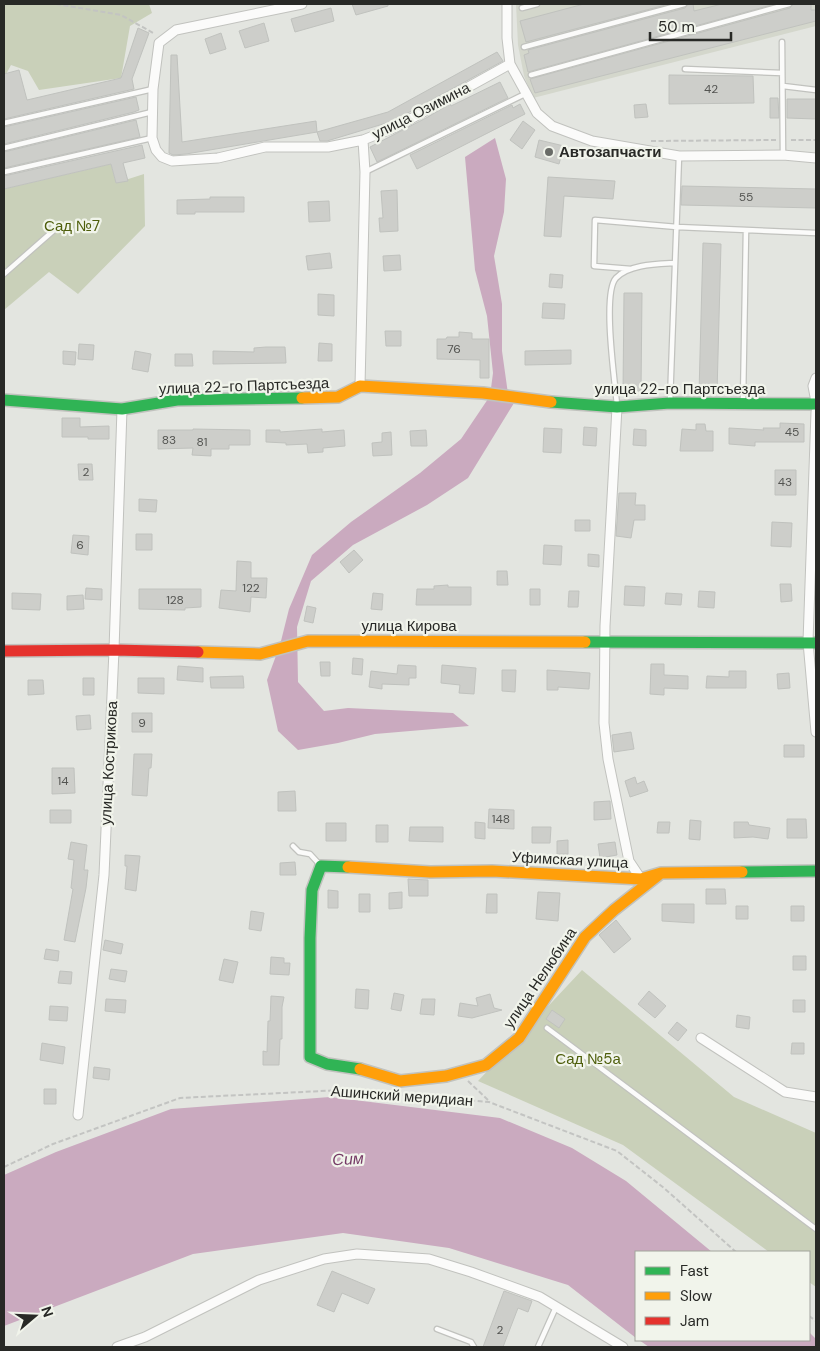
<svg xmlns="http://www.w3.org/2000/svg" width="820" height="1351" font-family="'DM Sans',sans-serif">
  <rect width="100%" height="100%" fill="#e3e5e0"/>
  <path fill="#d4d7cc" d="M516,4H816V26L533,98L524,76L518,45Z"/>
  <path fill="#c9d0b9" d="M4,4H149L152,13L130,26L121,78L39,90L28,71L11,65L4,78Z
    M111,164L116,183L144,174L145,226L78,294L49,272L4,310V189Z
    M582,970L734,1097L816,1133V1287L809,1282V1252H769L623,1145L478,1081Z"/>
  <path fill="#caaabf" d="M495,138L506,179L504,212L494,256L502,304V351L509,401L514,403L468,478L427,505L353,545L311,581L297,627L298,682L324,711L348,708L453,713L469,726L375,734L338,743L298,750L278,731L267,680L280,645L289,609L312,555L351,522L420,473L461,439L490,396L493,373L487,316L475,270L465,157Z
    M330,1097L500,1118L572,1148L626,1181L712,1252H636V1338L568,1285L449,1248L343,1233L193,1254L4,1326V1175L56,1152L171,1109Z
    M809,1332L816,1339V1347H649L639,1340H809Z"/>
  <path fill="#cdceca" stroke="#c0c2be" d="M352,4H388V6L356,15Z
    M584,4H669L526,42L520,21Z
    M688,4H693L694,11L722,4H775L528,72L524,55L529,53L528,50L685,8Z
    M793,4H811V10H816V21L535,93L531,82L530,79L790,8Z
    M331,8L334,21L295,32L291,19Z
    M264,23L269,41L245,48L239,31Z
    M138,28L149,33L132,79L134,89L4,119V74L19,70L27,100L121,78Z
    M221,33L226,49L210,54L205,39Z
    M497,52L503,61L393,121L327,141H320L317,132L388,112Z
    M171,55H177L182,142L316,121L317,132L186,154L173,155L169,153Z
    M669,75L753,76L754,103L669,104Z
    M500,82L508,98L377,162L370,147L426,118L450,104L451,106Z
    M136,97L139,110L134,112L4,144V127Z
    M770,98H778L779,118H770Z
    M787,99H816V119L787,118Z
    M520,104L525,114L417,169L410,155L512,105L513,108Z
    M646,104L648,117L635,118L634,105Z
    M136,120L140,137L4,168V152Z
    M523,121L535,130L522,149L510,140Z
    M539,140L564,146L559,164L535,157Z
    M142,145L145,158L123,163L128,181L116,183L111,164L4,189V176Z
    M548,177L615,181L613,199L564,196L561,237L544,236Z
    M682,186L816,189V208L681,205Z
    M397,190L398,231L380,232L379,218H383L381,191Z
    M210,197H244V212H195V214H177V200L210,199Z
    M329,201L330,221L309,222L308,202Z
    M703,243L721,244L717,393H699Z
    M330,253L332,268L308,270L306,256Z
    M400,255L401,270L384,271L383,256Z
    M550,274L563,275L562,288L549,287Z
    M624,293H642L641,391H623Z
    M318,294L334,295V316L318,315Z
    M543,303L565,304L564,319L542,318Z
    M385,331H401V346H386Z
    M459,332L472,333V339H489V378H480V360L437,359V339H446L447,337H459Z
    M319,343L332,344V361H318Z
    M79,344L94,345L93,360L78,359Z
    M266,347H285L286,363L213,364V351L254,352V348Z
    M571,350V364L525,365V351Z
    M63,351L76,352L75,365L63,364Z
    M135,351L151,354L148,372L132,369Z
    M175,354H192L193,366H175Z
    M62,418H80V427L109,426V439H88V437H62Z
    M780,423L804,424V442H755V446L729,444V428L764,430L763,428H780Z
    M696,424H705L706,431H713V451H680L682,429L696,430Z
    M584,427L597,428L596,446L583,445Z
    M544,428L562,429L561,453L543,452Z
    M193,429L250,430V445H229V449H211V456L192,455L193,448L158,449V430H193Z
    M322,429V432L344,430L345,446L323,448V452L308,453L307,444L286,445V443L266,442V430H280V432Z
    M634,429L646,430V446L633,445Z
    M426,430L427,446H411L410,431Z
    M391,432L392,455L373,456L372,443L382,442V433Z
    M78,464H92L93,480H79Z
    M775,470H796V495H775Z
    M619,493H636L635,505H645V520H634L631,538L616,536Z
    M139,499L157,500L156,512L139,511Z
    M575,520H590V531H575Z
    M772,522L792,523L791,547L771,546Z
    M136,534H152V550H136Z
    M73,535L89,536L88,555L71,553Z
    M544,545L562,546L561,565L543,564Z
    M354,550L363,560L349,573L340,562Z
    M588,554L599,555V567L588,566Z
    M237,561L251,562V578H267L266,598L251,597L250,612L219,608L221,590L236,591Z
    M497,571H507L508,585H497Z
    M780,584H791L792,601L781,602Z
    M448,585V587H471V605H416L417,589H434V586Z
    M625,586L645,587L644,606L624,605Z
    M86,588L102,589V600L85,599Z
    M139,589H201V607L185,608V610L139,609Z
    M530,589H540V605H530Z
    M569,591H579L578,607H568Z
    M699,591L715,592L714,608L698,607Z
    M12,593L41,594L40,610L12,609Z
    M373,593L383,594L382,610L371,609Z
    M666,593L682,594L681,605L665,604Z
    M83,595L84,609L67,610V596Z
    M307,606L316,608L313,623L304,621Z
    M353,658L363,659L362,675L352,674Z
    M320,662H330V676H321Z
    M651,664H664V675L688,676V689L664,688V695L650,694Z
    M398,665L416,666V678H409V685L382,684V689L369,687L371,671L397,674Z
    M442,665L476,668L474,694L459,693L460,685L441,683Z
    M178,666L203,668V682L177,680Z
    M502,670H516L515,692L502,691Z
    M547,670L590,673L589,689L558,687V690H547Z
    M729,671H746V688H706L707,676L729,677Z
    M789,673L790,688L778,689L777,674Z
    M243,676L244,688H211L210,677Z
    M83,678H94V695H83Z
    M138,678H164V694L138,693Z
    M28,680H43L44,694L28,695Z
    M132,713H152V732H132Z
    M90,715L91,729L77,730L76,716Z
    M631,732L634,749L614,752L612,735Z
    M784,745H804V757H784Z
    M134,754H152L151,768H149L147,796L132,795Z
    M52,768H74L75,793L52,794Z
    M635,777L637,784L644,781L648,791L630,797L625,781Z
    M295,791L296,811H278V792Z
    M610,801L611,819L594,820V802Z
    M489,809L514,810V829L488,828Z
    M50,810H71V823H50Z
    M787,819H806L807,838H787Z
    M690,820L701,821L700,840L689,839Z
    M475,822L485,823V839L475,838Z
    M658,822H670L669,833H657Z
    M734,822H748L749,825L770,828L768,839L753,837L734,838Z
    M326,823H346V841H326Z
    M376,825H388V842H376Z
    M410,827H443V842L409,841Z
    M532,827H551L550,843H532Z
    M568,840V854H557V841Z
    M71,842L87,845L84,870H88L86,888L75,942L64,940L73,889L71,888L74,860L68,859Z
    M615,842L617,855L600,858L598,844Z
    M125,855L140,856L136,891L125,889L127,866H125Z
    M295,862L296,875H280V863Z
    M408,879L428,880V896H409Z
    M706,889H725L726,904H706Z
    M328,890L338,891V908H328Z
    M402,892V908L389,909V893Z
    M538,892L560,893L558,921L536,919Z
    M359,894H370V912H359Z
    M487,894H497V913H486Z
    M662,904H694V923L662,921Z
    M736,906H748V919H736Z
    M791,906H804V921H791Z
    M251,911L264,913L261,931L249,929Z
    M616,920L631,939L614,953L599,935Z
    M105,940L123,944L121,954L103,950Z
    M46,949L59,951L58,961L44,959Z
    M793,956H806V970H793Z
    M271,957L284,958V963H290L289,975L270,974Z
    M224,959L238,962L233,983L219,980Z
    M111,969L127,971L125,982L109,979Z
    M60,971L72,972L71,984L58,983Z
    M356,989L369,990L368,1009L355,1008Z
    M649,991L666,1006L655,1018L638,1004Z
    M394,993L404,995L401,1011L391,1009Z
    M490,994L494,1008L502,1010L472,1018L458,1016L460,1003L478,1006L476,998Z
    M271,996L284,997L282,1007V1039H280L279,1065H263V1051L267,1052L268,1021H270Z
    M106,999L126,1000L125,1013L105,1011Z
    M422,999H435L434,1015L420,1014Z
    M793,1000H805V1012H793Z
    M50,1006L68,1007L67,1021L49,1020Z
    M552,1010L565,1019L559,1028L546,1019Z
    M737,1015L750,1017L749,1029L736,1027Z
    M677,1022L687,1030L678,1041L668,1033Z
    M42,1043L65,1047L63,1064L40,1060Z
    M792,1043H804V1054H791Z
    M94,1067L110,1069L109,1080L93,1078Z
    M44,1089H56V1104H44Z
    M332,1271L375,1289L368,1304L342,1293L334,1312L317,1305Z
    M504,1291L532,1301L528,1312L518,1308L503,1347H483Z"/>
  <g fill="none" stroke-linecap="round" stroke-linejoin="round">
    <g stroke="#c1c2be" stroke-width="7">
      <path id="lane" d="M522,8L537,4
        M782,42L783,155
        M524,47L684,4
        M685,69L782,73
        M531,75L789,4
        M783,86L816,90
        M4,123L153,89
        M4,148L152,112
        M4,172L152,138
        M365,172L525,94
        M631,269L594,266L595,220L677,227L816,233
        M4,274L53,231
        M670,402L679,156
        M743,402L746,230
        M617,405C615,382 602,293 616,278C629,264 658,264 675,263
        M293,846L299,852L310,854L321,866
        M547,1028L816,1229
        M437,1329L471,1342L474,1347
        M538,1347L556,1307"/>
    </g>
    <g stroke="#c1c2be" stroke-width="11">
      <path id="street" d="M302,4L176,30L159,43L153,89L152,138L156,150L162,157L172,161L218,158L265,147H328L363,140L396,127L510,64
        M507,4V38L510,64L537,113L552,126L592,141L679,156L783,155L816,158
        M816,378L813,386L816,402
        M360,386L365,172L363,140
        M617,407L605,626L604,723L608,759L629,861L641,879
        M816,412L808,642L816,732
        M701,1038L785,1092L816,1097
        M78,1115L104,875L114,650L122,409
        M117,1347L145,1337L259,1280L324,1259L357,1254L429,1259L471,1272L540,1297L623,1347"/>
    </g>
    <g stroke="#c1c2be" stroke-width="14">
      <path id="fast" d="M4,400L122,409L177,400L302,398
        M551,402L617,407L670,403L816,404
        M585,642L816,643
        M348,867L321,866L312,890L310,938V1057L327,1064L360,1069
        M742,872L816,871"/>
    </g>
    <g stroke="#c1c2be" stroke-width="14">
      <path id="slow" d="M302,398L338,397L360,386L483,393L551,402
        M198,652L260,654L308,641L585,642
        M348,867L430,872L492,871L641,879L661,873L742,872
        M360,1069L400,1081L446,1076L486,1065L519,1038L585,937L614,910L661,873"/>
    </g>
    <g stroke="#c1c2be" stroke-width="14">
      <path id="jam" d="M4,651L114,650L198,652"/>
    </g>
    <path stroke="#c3c4c2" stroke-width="2" stroke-dasharray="5 2.5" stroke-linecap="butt" d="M56,4L121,15L155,34
      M791,140H816
      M651,141L776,140
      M468,1081L488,1100
      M4,1167L53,1144L180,1098L342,1090L489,1102L617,1151L664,1188L736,1252
      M809,1316L816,1321"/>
    <use href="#lane" stroke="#fbfbfa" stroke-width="4.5"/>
    <use href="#street" stroke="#fbfbfa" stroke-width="9"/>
    <use href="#fast" stroke="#30b455" stroke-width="11"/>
    <use href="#slow" stroke="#ff9f0a" stroke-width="11"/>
    <use href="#jam" stroke="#e5322d" stroke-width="11"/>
  </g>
  <circle fill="#696b67" stroke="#f1f4eb" stroke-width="2" cx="549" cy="152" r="5"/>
  <g text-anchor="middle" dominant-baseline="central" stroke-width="4.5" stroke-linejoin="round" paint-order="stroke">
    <g font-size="12" fill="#535451">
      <text x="711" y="89">42</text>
      <text x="746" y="197">55</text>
      <text x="454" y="349">76</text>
      <text x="792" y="432">45</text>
      <text x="169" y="440">83</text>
      <text x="202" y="442">81</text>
      <text x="86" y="472">2</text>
      <text x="785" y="482">43</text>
      <text x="80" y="545">6</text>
      <text x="251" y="588">122</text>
      <text x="175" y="600">128</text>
      <text x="142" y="723">9</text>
      <text x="63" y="781">14</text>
      <text x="501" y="819">148</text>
      <text x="500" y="1330">2</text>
    </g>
    <g font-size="15" fill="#282926" stroke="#f1f4eb">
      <text transform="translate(421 111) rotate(-27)">улица Озимина</text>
      <text transform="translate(244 386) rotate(-2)">улица 22-го Партсъезда</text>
      <text x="680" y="389">улица 22-го Партсъезда</text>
      <text x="409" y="626">улица Кирова</text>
      <text transform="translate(109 763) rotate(-87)">улица Кострикова</text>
      <text transform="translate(570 860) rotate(3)">Уфимская улица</text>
      <text transform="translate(540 978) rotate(-56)">улица Нелюбина</text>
      <text transform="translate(402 1096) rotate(4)">Ашинский меридиан</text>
    </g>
    <g font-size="15" font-weight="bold" fill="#282926" stroke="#f1f4eb" text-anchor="start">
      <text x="559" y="152">Автозапчасти</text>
    </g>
    <g font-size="15" fill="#4e5e0b" stroke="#f1f4eb">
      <text x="72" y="226">Сад №7</text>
      <text x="588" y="1059">Сад №5а</text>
    </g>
    <g font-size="16" font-style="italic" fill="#753965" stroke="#f1f4eb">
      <text transform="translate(348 1159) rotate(-3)">Сим</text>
    </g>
  </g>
  <rect width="820" height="1351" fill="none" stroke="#282926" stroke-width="10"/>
  <rect x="635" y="1251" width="175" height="90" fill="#f1f4eb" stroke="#a1a39c"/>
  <rect x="645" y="1267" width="25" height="8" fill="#30b455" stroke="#a1a39c"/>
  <text x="680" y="1276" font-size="15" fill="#282926">Fast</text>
  <rect x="645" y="1292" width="25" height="8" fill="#ff9f0a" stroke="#a1a39c"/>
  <text x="680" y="1301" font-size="15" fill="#282926">Slow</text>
  <rect x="645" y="1317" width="25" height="8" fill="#e5322d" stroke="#a1a39c"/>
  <text x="680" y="1326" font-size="15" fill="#282926">Jam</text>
  <g transform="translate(35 1316) rotate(71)" stroke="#f1f4eb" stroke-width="4" paint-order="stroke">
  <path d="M0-4L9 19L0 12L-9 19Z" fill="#282926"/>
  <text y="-8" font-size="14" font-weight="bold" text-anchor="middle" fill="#282926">N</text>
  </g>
  <path d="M650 32v8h81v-8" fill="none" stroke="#282926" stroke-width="2.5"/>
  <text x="658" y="32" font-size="15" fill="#282926" stroke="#f1f4eb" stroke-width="4" paint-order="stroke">50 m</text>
</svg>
